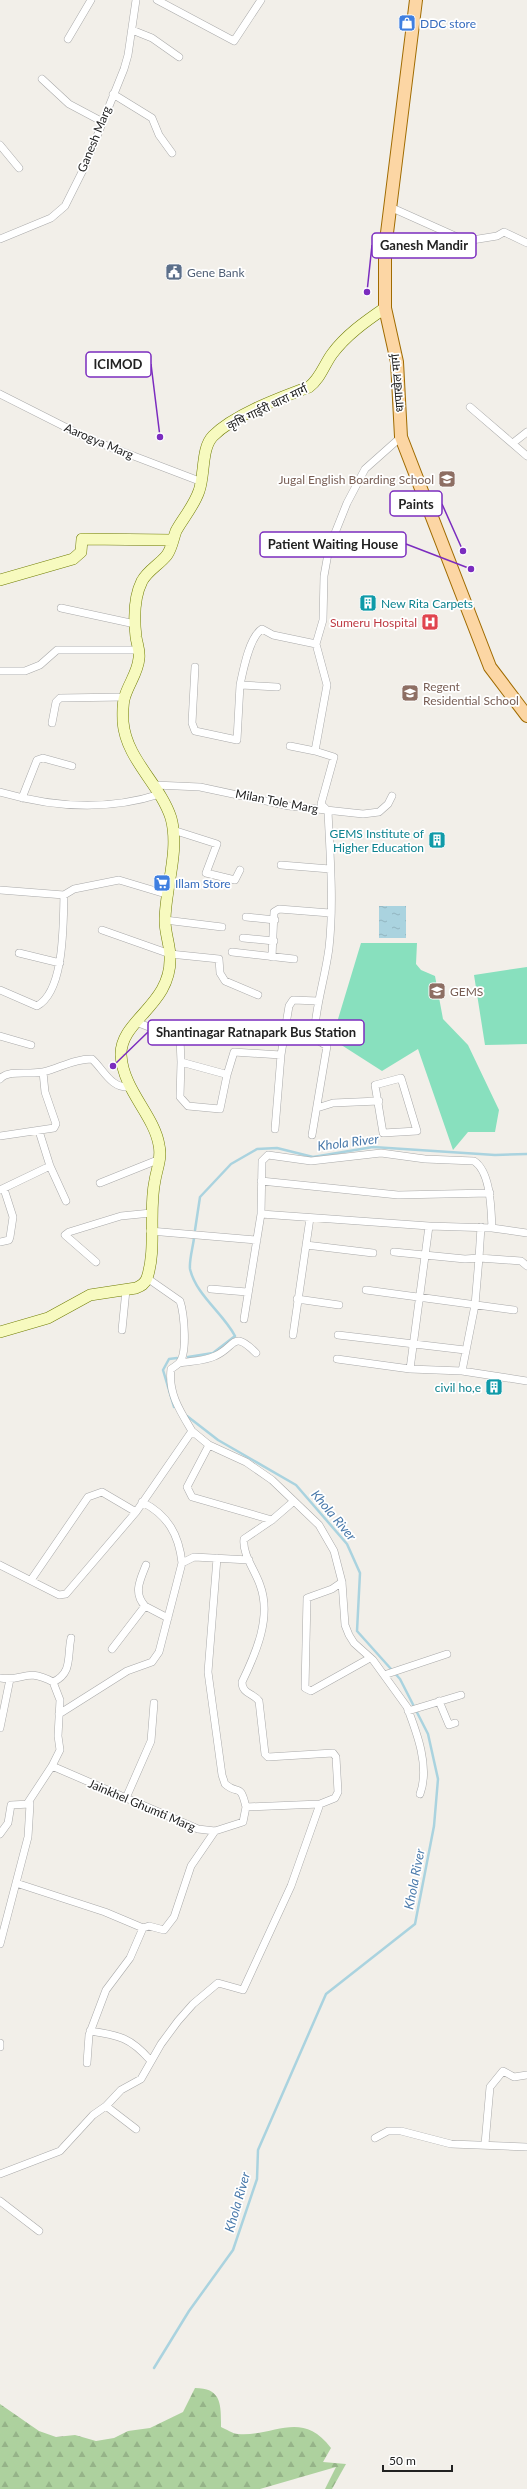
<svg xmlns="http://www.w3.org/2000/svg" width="527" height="2489" font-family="Lato,'Noto Sans Devanagari',sans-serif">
  <defs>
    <pattern id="forest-firs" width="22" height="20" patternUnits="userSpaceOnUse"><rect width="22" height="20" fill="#add19e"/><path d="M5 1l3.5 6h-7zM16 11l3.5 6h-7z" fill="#95b388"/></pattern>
    <pattern id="water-ripples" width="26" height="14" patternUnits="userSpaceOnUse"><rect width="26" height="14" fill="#aad3df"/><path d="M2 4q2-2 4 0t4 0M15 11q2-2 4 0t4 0" fill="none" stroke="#92b5bf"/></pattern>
  </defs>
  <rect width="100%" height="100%" fill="#f2efe9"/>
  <path fill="url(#forest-firs)" d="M195,2388C222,2388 221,2405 221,2427C226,2429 233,2434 238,2434C275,2437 301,2409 331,2448L323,2462L346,2464L332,2489H325L336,2467L260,2489H0V2404L39,2431L56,2437L75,2435L96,2441L114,2438L128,2431L150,2428L183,2412Z"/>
  <path fill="#88e0be" d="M361,943H417L416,964L421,970L435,976L443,1019L468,1045L499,1110L495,1132H468L453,1150L418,1049L382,1071L332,1039Z
    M527,967V1044L485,1045L474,975Z"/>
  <path fill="url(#water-ripples)" d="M379,906H406V938H379Z"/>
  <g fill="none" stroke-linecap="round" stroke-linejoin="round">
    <path stroke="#aad3df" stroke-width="2.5" d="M195,1230L200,1197L231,1164L257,1149L277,1148L313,1157L373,1147L495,1155L527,1154
      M188,1357L213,1353L235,1336C223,1313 196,1295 190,1269C189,1260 193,1247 194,1238
      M174,1407L163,1370L169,1359L177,1358
      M154,2368L189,2311L233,2250L257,2179L258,2150L326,1994L415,1924L434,1826L438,1779L428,1734L400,1679L357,1631L360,1573L347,1544L296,1485L218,1440L187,1416"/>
    <g stroke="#a9a9a9" stroke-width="8">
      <path id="minor" d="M157,0L234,41L261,0
        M132,30L152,38L179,57
        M68,39L91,0
        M42,79L69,104L101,121
        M113,94L152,118L159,135L172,153
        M0,145L19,168
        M390,207L466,241L497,236L504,232L527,243
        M0,239L51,218L65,206L85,166L124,69L128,55L136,0
        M0,394L89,439L202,482
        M470,407L527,456
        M513,443L527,432
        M61,608L135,624
        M195,667L192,723L195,731L237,740L240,685
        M1,671H25L40,665L57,650H139
        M277,687L240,685C243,671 249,637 262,629L273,635L316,644
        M52,723L56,702L60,698L124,697
        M290,746L315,751
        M155,785L200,787L289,806L363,814L379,812L388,804L392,796
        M0,792C52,807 108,811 160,794
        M22,798L37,760L43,758L72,766
        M328,811L321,804L334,757L315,751L327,685L316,644L323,620L324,576L329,548L347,503L365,469L401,437
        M173,830L217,844L206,873L235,880L240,870
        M281,865L330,869
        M0,890L64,895L74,889L119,880L169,895
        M246,917L275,920
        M165,920L222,927
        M102,930L170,954L219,959L220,973L225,981L258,995
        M243,938L274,941
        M232,952L294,959
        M19,953L60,963
        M272,957L274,912L279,909L330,913
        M0,990L37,1006C65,991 63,923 64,895
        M136,1022L180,1039L181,1062L225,1074L227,1075L234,1052L281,1055
        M0,1036L31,1045
        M181,1062L180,1097L188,1106L220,1109L227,1075
        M401,1078L417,1131L383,1133L375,1085Z
        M0,1079C8,1069 31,1075 43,1072C60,1068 73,1059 92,1059C104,1070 111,1089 130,1087
        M317,1108L333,1103L379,1101
        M275,1129L281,1055L289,1006L293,1000L318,1001
        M39,1131L50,1166L66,1201
        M312,1135L327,1046L314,1038C315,1007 325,979 329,948C334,903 330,856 328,811
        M0,1136L54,1128L56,1124L45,1092L43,1072
        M261,1181L398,1195L490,1193
        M100,1183L160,1159
        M0,1190L50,1166
        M261,1214L429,1226L492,1228L527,1233
        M150,1231L257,1240
        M0,1242L9,1240L10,1237L13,1217L4,1189
        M306,1245L373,1253
        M394,1252L465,1259L479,1258L481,1227
        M96,1262L65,1235L69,1232L121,1216L151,1213
        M211,1289L247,1292
        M366,1290L514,1310
        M297,1299L339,1305
        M244,1319L261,1214L262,1161L268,1155L311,1161L381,1153L425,1159L474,1161C491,1172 491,1209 492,1228
        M122,1330L126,1290
        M293,1335L310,1218
        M338,1335L465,1350
        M337,1359L410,1369L429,1226
        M180,1363C191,1361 205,1361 215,1356C236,1347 232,1329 256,1353
        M410,1369L462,1371L527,1381
        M462,1371L475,1305L479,1258L521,1261L527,1266
        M192,1431L209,1445L246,1462L272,1480L319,1525L334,1551L342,1582L345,1625L349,1635L354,1643L373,1660L407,1707C417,1733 430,1767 420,1794
        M209,1445L187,1487L192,1497L272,1520
        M142,1502C168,1515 179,1535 182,1563
        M217,1558L208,1672L222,1775L225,1784C239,1796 240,1782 246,1807
        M0,1565L59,1595L66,1594L136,1512L192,1431C180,1411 168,1393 171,1369C174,1367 177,1365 179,1363C188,1354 184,1313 180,1301L147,1278
        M31,1580L88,1497L102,1492L136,1512
        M342,1582L332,1589L307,1598L305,1688L311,1691L370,1658
        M145,1606C133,1593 140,1580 146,1565
        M112,1649L145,1606L168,1618
        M384,1675L447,1654
        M0,1678C24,1682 25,1667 53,1682
        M53,1682C73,1673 67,1656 71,1638
        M439,1701L449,1725L455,1723
        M408,1711L461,1695
        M59,1714L127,1671L152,1662L159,1652L182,1563L194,1557L249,1560
        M0,1728L10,1679
        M52,1766L198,1829L215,1831L243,1822L246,1807L320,1804L335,1798L338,1792L336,1757L333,1753L268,1757L265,1754L259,1701C253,1693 242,1694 242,1682C256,1653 272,1617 260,1585C255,1570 242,1554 244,1539L272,1520L294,1501
        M126,1798L151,1741L154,1703
        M27,1804L52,1766L60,1750L58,1736L60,1700L53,1682
        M0,1834L8,1823L11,1805L30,1804L28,1837L0,1944
        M16,1883L105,1912L143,1928
        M90,2031C119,2035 131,2038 150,2060
        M0,2043V2047
        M87,2063L89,2035L106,1990L130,1958L143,1928L149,1926L164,1930L174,1917L191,1866L215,1831
        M106,2106L136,2129
        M375,2138L388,2131H401L451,2144L527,2147
        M485,2144L490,2087L503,2071L514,2077L527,2075
        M0,2174L60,2151L93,2115L106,2106L121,2090L141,2079L161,2044L178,2021L193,2004L218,1983L243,1990L291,1886L320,1804
        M0,2201L39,2231"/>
    </g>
    <g stroke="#707d05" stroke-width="12">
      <path id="secondary" d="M0,580L73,559L81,552L82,539L173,540
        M0,1332L48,1318L90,1295L136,1288C141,1286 145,1284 147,1278C157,1248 148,1212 155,1180C157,1168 162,1158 159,1145C154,1115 123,1090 121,1055C120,1020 172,1005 170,957C170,945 165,933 165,921C165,888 180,851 171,818C160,784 126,759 123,722C123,714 122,704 125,696C129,683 138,672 139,658C140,651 137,644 136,637C134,620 134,597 142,581C148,570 159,565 167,555C172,548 173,539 176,531C183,518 194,506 199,491C205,475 201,448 213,436C235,414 280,398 309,387C320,379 324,365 332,354C346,335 366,321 385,308"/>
    </g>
    <g stroke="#a06b00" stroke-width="14">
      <path id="primary" d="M416,0L385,249V308L397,362L401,437L490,667L527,716"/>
    </g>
    <use href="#minor" stroke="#fff" stroke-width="7"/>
    <use href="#secondary" stroke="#f7fabf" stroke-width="11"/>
    <use href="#primary" stroke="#fcd6a4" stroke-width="12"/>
  </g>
  <defs>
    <g id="shop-square" transform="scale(0.9)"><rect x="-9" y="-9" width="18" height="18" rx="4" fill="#3f7fe0" stroke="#fff"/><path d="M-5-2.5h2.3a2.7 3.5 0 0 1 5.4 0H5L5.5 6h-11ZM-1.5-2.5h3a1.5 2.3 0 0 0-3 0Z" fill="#fff"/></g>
    <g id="civic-square" transform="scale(0.9)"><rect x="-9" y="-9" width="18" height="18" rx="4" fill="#5c6f8a" stroke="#fff"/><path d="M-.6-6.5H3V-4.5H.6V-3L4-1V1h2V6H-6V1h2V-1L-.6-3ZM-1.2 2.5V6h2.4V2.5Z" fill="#fff"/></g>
    <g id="school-square" transform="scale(0.9)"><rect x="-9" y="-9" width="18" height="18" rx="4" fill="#8d6e63" stroke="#fff"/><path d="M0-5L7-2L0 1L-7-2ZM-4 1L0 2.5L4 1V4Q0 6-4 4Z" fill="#fff"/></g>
    <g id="building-square" transform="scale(0.9)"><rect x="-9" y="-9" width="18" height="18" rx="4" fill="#0f9aa8" stroke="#fff"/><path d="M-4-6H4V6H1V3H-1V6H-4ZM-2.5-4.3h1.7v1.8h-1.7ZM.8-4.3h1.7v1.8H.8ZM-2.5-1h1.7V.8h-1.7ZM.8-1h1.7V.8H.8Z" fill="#fff"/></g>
    <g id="hospital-square" transform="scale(0.9)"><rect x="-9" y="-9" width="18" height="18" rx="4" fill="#e0444e" stroke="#fff"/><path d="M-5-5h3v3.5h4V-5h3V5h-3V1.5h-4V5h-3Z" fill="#fff"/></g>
    <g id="supermarket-square" transform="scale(0.9)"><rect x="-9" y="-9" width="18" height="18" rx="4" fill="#3f7fe0" stroke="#fff"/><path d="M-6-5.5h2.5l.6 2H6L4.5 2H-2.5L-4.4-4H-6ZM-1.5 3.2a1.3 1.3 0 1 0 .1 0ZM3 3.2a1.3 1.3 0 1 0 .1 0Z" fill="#fff"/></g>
  </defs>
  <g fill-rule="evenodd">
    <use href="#shop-square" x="407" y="23"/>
    <use href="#civic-square" x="174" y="272"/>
    <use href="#school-square" x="447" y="479"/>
    <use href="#building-square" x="368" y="603"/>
    <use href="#hospital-square" x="430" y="622"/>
    <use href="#school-square" x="410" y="693"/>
    <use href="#building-square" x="437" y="840"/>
    <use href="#supermarket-square" x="162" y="883"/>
    <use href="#school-square" x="437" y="991"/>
    <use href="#building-square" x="494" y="1387"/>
  </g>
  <g text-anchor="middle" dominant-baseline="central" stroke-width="3.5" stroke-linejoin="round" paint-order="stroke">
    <g font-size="12" fill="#366cbe" stroke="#fff" text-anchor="start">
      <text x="420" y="23">DDC store</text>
      <text x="175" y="883">Illam Store</text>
    </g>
    <g font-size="12" fill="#222" stroke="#fff">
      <text transform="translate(94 139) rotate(-68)">Ganesh Marg</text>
      <text transform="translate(397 383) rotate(-95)">धापाखेल मार्ग</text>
      <text transform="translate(267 407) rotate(-26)">कृषि गाईरी धारा मार्ग</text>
      <text transform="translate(99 441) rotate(23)">Aarogya Marg</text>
      <text transform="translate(277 801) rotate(11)">Milan Tole Marg</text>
      <text transform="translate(142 1805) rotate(23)">Jainkhel Ghumti Marg</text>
    </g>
    <g font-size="12" fill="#4e5e75" stroke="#fff" text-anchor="start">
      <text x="187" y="272">Gene Bank</text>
    </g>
    <g font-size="12" fill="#785e54" stroke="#fff" text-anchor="start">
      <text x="434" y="479" text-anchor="end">Jugal English Boarding School</text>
      <text x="423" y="686">Regent<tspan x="423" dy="14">Residential School</tspan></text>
      <text x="450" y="991">GEMS</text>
    </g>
    <g font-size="12" fill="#0d838f" stroke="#fff" text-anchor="end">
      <text x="381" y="603" text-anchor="start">New Rita Carpets</text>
      <text x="424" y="833">GEMS Institute of<tspan x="424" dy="14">Higher Education</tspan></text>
      <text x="481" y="1387">civil ho,e</text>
    </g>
    <g font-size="12" fill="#be3a42" stroke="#fff" text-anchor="end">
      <text x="417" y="622">Sumeru Hospital</text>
    </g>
    <g font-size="13" font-style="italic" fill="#4a7aab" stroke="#fff">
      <text transform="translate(348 1142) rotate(-7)">Khola River</text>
      <text transform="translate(334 1515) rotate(50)">Khola River</text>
      <text transform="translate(414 1879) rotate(-79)">Khola River</text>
      <text transform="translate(237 2202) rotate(-74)">Khola River</text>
    </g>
  </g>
  <path fill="none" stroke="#7b2cbf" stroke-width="1.5" d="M367 292L372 245M160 437L151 364M463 551L442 504M471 569L406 544M113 1066L148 1032"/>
  <g fill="#7b2cbf" stroke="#fff" stroke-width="1.5">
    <circle cx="367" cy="292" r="4"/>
    <circle cx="160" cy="437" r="4"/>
    <circle cx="463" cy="551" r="4"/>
    <circle cx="471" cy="569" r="4"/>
    <circle cx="113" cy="1066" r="4"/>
  </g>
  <g fill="#fff" stroke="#7b2cbf" stroke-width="1.5">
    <rect x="372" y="233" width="104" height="25" rx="4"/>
    <rect x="86" y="352" width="65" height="25" rx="4"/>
    <rect x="390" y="491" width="52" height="25" rx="4"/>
    <rect x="260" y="532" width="146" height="25" rx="4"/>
    <rect x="148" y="1020" width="216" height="25" rx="4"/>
  </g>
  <g font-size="13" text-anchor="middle" font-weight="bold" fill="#222">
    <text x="424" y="250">Ganesh Mandir</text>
    <text x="118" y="369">ICIMOD</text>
    <text x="416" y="509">Paints</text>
    <text x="333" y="549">Patient Waiting House</text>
    <text x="256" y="1037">Shantinagar Ratnapark Bus Station</text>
  </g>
  <path d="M383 2465v6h69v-6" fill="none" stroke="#222222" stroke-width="2"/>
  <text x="389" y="2465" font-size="12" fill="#222222" stroke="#ffffff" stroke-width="3" paint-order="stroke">50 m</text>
</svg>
